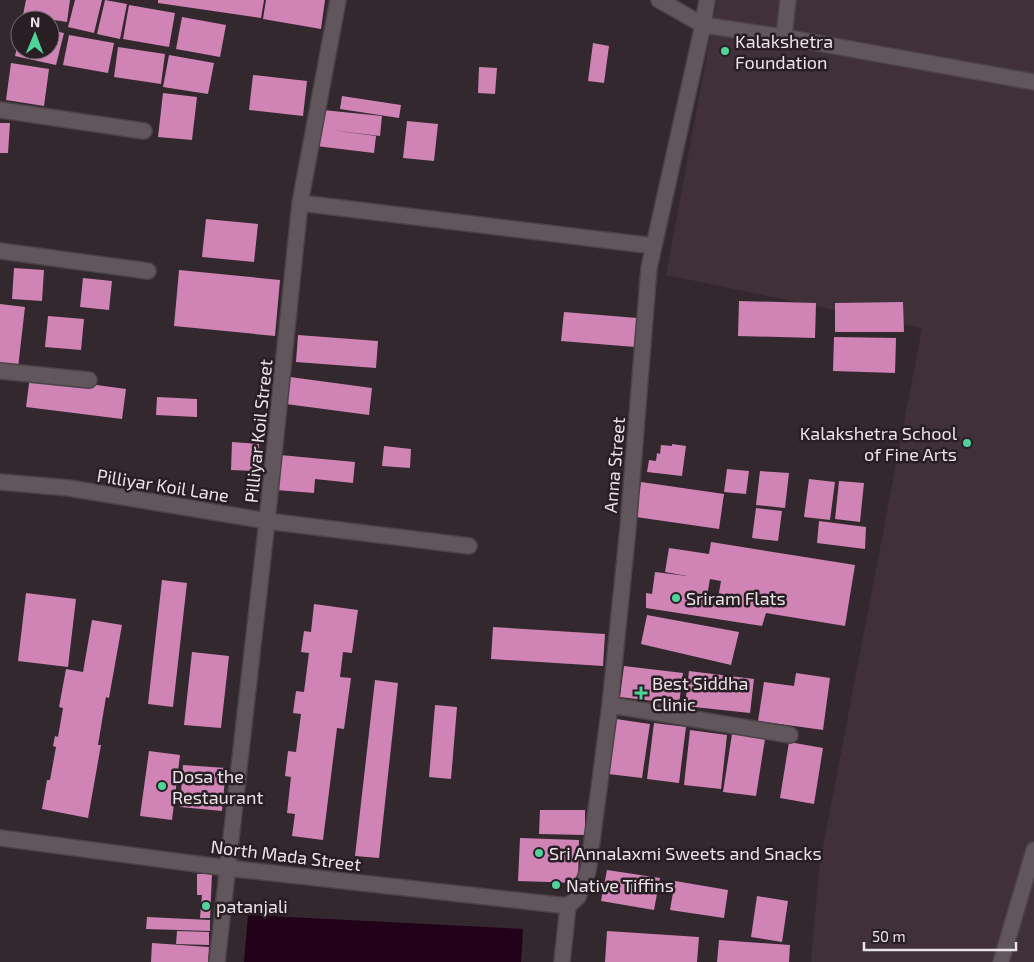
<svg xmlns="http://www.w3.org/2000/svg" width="1034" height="962" font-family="'Exo 2',sans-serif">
  <rect width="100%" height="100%" fill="#32282e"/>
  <path fill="#3f303a" d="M717,0H1034V962H811L819,868L922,328L666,275Z"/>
  <path fill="#220219" d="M248,915L523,929L521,962H244Z"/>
  <path fill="#cf84b5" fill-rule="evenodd" d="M26,0H70L67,22L23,15Z
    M75,0H102L94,33L68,27Z
    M105,0L127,4L120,39L97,34Z
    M158,0H264L261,18L158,3Z
    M266,0H325L321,29L263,19Z
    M129,5L175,13L169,47L123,39Z
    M182,17L226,25L220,57L176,49Z
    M50,30L64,33L56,65L15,56L19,39L20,50H50Z
    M69,35L114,43L108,73L63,65Z
    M593,43L609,46L604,83L588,81Z
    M118,47L165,54L161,84L114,77Z
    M169,55L214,63L208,94L163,87Z
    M11,63L49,69L44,106L6,100Z
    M479,67L497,68L495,94L478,93Z
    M253,75L307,81L303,116L249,110Z
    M163,93L197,97L192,140L158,137Z
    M342,96L401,105L399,118L340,109Z
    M323,110L382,116L380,136L331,130L376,136L374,153L316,146Z
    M407,121L438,124L434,161L403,158Z
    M0,123H10L8,153H0Z
    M206,219L258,224L254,262L202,257Z
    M14,268L44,270L42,301L12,299Z
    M179,270L280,280L275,336L174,326Z
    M83,278L112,281L109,310L80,307Z
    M739,301L816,303L815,338L738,336Z
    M903,302L904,332H835V303Z
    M0,304L25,307L18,368L0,366Z
    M564,312L637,318L635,347L561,341Z
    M48,316L84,319L81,350L45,347Z
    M298,335L378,341L376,368L296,362Z
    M834,337L896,338L895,373L833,371Z
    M30,376L126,389L122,419L26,407Z
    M290,377L372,388L369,415L286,404Z
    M157,397L197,399V417L156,415Z
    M232,442L259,444L258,471L231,470Z
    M672,444L686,446L682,476L647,472L649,460L656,461L657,453L660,454L661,445L672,446Z
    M384,446L411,449L410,468L382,466Z
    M280,455L355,462L353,483L315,479L314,493L276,490Z
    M727,469L749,471L746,494L724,492Z
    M760,471L789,473L785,508L756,505Z
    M809,479L835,482L830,520L804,517Z
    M839,481L864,483L860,522L835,519Z
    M641,482L724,494L719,529L636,517Z
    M756,508L782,511L778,541L752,538Z
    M819,521L866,527L865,549L817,543Z
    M711,542L855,565L845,626L766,613L762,626L646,608V593L652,594L655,572L687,576L665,572L669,548L709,554ZM710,579L721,581L717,604L706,602Z
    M162,580L187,583L173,707L148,704Z
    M26,593L76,599L68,667L18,661Z
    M314,604L358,610L352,653L343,652L340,677L351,678L344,729L337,728L323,840L292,836L295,814L287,813L291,777L285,776L288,751L296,752L301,714L293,713L296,691L304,692L309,653L301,652L304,631L311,632Z
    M647,615L739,632L731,665L641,644Z
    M92,620L122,625L109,698L106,697L98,745H101L88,818L42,809L47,780H50L56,747L53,746L55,736L58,737L63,708L59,707L66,669L83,672Z
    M493,627L605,634L603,666L491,659Z
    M192,652L229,656L221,728L184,725Z
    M624,666L683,673L679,704L620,697Z
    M689,671L754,679L750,713L685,706Z
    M796,673L830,678L823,730L758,721L764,682L794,686Z
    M375,680L398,683L379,858L355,856Z
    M435,705L457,707L451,779L429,777Z
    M616,719L650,724L642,778L608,774Z
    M654,723L686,727L679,783L647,779Z
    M690,730L727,735L721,789L684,785Z
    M732,734L765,739L756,796L723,792Z
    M789,742L823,748L814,804L780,798Z
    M149,751L180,755L172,820L140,816Z
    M183,765L226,768L222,811L180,807Z
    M540,810H585V835L539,834Z
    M520,838L579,840L578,883L518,881Z
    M607,870L660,878L654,910L601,901Z
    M197,874H212L210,918H200L202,895H197Z
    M675,881L728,890L724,918L670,910Z
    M757,896L788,901L782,942L751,937Z
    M147,917L210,920V931L146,929Z
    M177,931L209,932V945L176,944Z
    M607,931L699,937L697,962H605Z
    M719,940L790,945L789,962H717Z
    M152,943L209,947L208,962H151Z"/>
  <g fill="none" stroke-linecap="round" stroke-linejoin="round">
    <g stroke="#4c4348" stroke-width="18">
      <path id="minor" d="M659,0L703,25L784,37L1034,82
        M784,37L788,0
        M0,110L144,131
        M300,203L654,246
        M0,251L148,271
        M0,371L89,380
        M0,482L69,488L267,521L469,546
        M610,705L790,735
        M0,838L227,868L568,906
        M568,906L578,897L588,871L610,705L628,528L649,268L703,25L707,0
        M217,962L267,521L300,203L338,0
        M562,962L568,906
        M1001,962L1034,850"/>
    </g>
    <use href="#minor" stroke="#61565c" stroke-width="15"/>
  </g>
  <g fill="#4ed399" stroke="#281e24" stroke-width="2">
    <circle cx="725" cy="51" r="5"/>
    <circle cx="967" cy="443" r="5"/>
    <circle cx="676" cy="598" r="5"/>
    <path d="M638.5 685.5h5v5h5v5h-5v5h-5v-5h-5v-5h5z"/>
    <circle cx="162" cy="786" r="5"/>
    <circle cx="539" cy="853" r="5"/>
    <circle cx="556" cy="885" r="5"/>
    <circle cx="206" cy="906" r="5"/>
  </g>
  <g text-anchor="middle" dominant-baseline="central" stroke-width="5" stroke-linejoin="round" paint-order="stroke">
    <g font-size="18" fill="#eae3e7" stroke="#281e24" text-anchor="start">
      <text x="735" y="41">Kalakshetra<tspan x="735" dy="21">Foundation</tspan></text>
      <text x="957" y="433" text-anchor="end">Kalakshetra School<tspan x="957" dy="21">of Fine Arts</tspan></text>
      <text x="686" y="598">Sriram Flats</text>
      <text x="652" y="683">Best Siddha<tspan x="652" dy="21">Clinic</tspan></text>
      <text x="172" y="776">Dosa the<tspan x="172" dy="21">Restaurant</tspan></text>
      <text x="549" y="853">Sri Annalaxmi Sweets and Snacks</text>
      <text x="566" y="885">Native Tiffins</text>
      <text x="216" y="906">patanjali</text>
    </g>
    <g font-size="18" fill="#eae3e7" stroke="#281e24">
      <text transform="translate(258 431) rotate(-84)">Pilliyar Koil Street</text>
      <text transform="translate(614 465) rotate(-85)">Anna Street</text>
      <text transform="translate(163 485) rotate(9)">Pilliyar Koil Lane</text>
      <text transform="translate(286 855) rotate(7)">North Mada Street</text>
    </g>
  </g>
  <g transform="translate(35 35) rotate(1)"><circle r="24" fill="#281e24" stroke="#766d72"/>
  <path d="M0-4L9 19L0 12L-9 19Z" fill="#4ed399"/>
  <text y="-8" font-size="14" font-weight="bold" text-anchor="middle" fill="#eae3e7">N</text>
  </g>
  <path d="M864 942v8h152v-8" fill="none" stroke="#eae3e7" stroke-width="2.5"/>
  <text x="872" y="942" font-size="15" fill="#eae3e7" stroke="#281e24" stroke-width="4" paint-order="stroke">50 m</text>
</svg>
